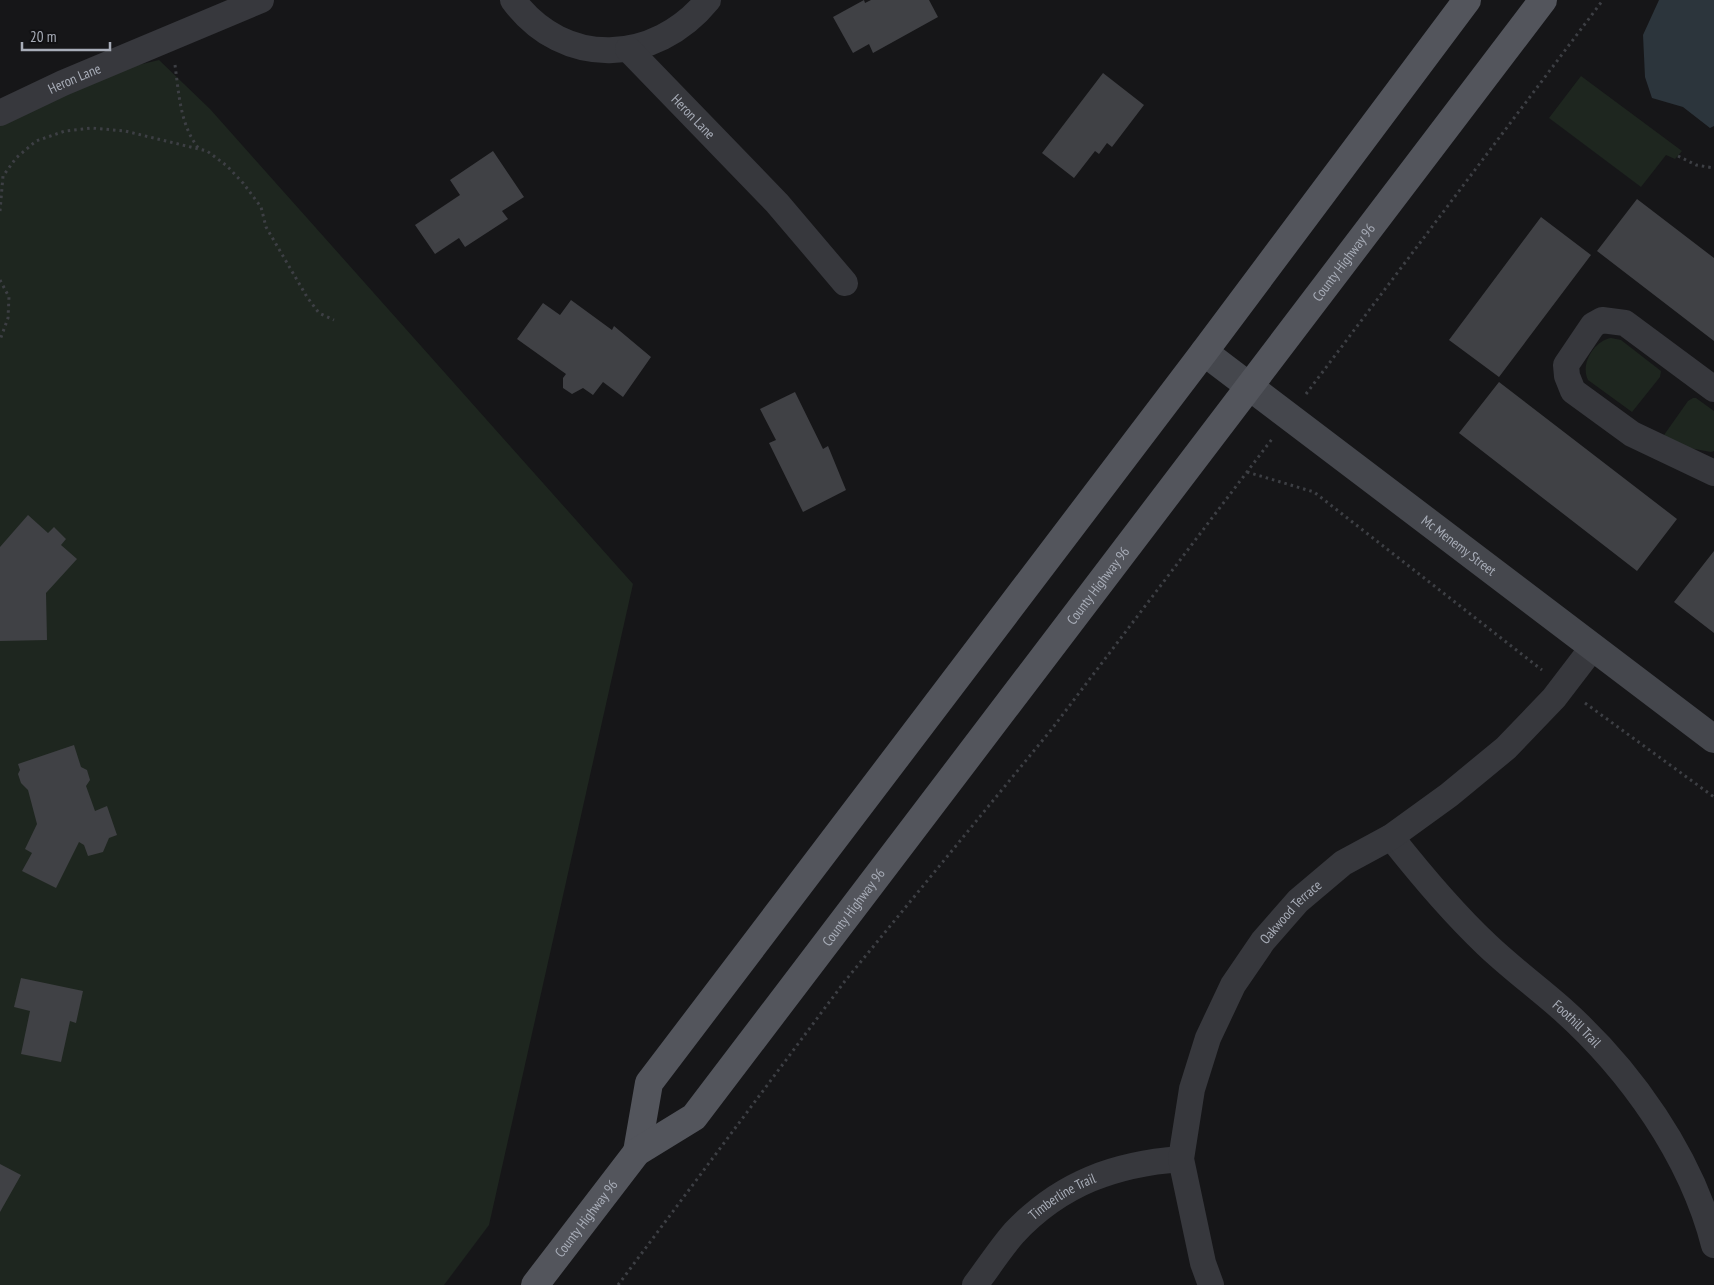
<svg xmlns="http://www.w3.org/2000/svg" width="1714" height="1285" font-family="'PT Sans Narrow',sans-serif">
  <rect width="100%" height="100%" fill="#161618"/>
  <path fill="#1e261f" d="M159,60L210,109L633,584L489,1225L444,1285H0V121L63,83Z
    M1581,76L1682,151L1675,159L1666,155L1641,187L1549,118Z
    M1611,338L1621,340L1661,371L1660,377L1632,412L1588,380C1580,364 1594,341 1611,338Z
    M1693,398H1696L1714,411V451L1711,452L1673,445L1664,435L1688,401Z"/>
  <path fill="#2c353c" d="M1659,0H1714V126L1710,128L1683,107L1652,98L1645,77L1643,35Z"/>
  <path fill="#404145" d="M864,0L865,3L871,0H929L938,17L873,53L869,44L853,53L833,17Z
    M1103,73L1144,105L1112,147L1107,143L1099,154L1095,151L1074,178L1042,153Z
    M493,151L524,197L502,211L508,219L465,247L459,238L435,254L415,225L460,195L450,180Z
    M1637,199L1714,258V341L1597,251Z
    M1541,217L1591,255L1499,377L1449,340Z
    M571,300L612,330L614,326L651,357L623,397L603,382L593,395L583,388L572,394L563,388V378L566,374L517,339L543,303L560,315Z
    M1499,382L1677,519L1637,571L1459,433Z
    M795,392L823,449L828,446L846,490L803,512L769,443L776,440L760,409Z
    M28,515L48,533L54,527L66,539L61,545L77,559L46,593L47,640L0,641V547Z
    M1714,551V633L1674,602Z
    M74,745L81,767L87,770L90,780L86,786L95,811L107,806L117,835L109,838L103,852L88,856L84,845L79,842L56,888L22,871L32,853L25,849L37,824L28,790L21,783L18,774L20,770L18,764Z
    M21,978L83,991L76,1023L70,1021L61,1062L21,1054L30,1011L14,1007Z
    M0,1164L21,1175L0,1212Z"/>
  <g fill="none" stroke-linecap="round" stroke-linejoin="round">
    <path stroke="#3d3f44" stroke-width="3" stroke-dasharray="2.5 4" stroke-linecap="butt" d="M175,65C179,94 180,125 199,149
      M1678,156L1696,165L1714,168
      M0,211L3,176L16,158L36,141L65,131L92,128L125,131L207,151L227,166L243,183L261,207L266,227L307,297L319,313L334,320
      M0,280L9,297L8,318L0,340
      M1306,394L1603,0
      M1247,472L1314,492L1542,670
      M1585,703L1714,797
      M618,1285L845,981L1051,730L1272,439"/>
    <g stroke="#37383d" stroke-width="26">
      <path d="M513,0C564,69 655,65 708,0"/>
      <path id="s1" d="M628,49L777,203L845,283"/>
      <path id="s2" d="M0,113L63,83L261,0"/>
      <path d="M1714,389L1625,323L1602,320L1593,325L1566,365L1567,376L1573,391L1632,434L1714,473"/>
      <path id="s3" d="M1391,837C1421,875 1451,911 1487,945C1510,967 1537,987 1562,1009C1630,1070 1691,1155 1714,1245"/>
      <path id="s4" d="M975,1285C988,1268 1000,1249 1014,1233C1061,1183 1115,1164 1181,1159"/>
      <path id="s5" d="M1211,1285L1203,1263L1181,1159L1192,1089L1208,1038L1233,985L1263,941L1298,901L1343,863L1391,837L1449,795L1506,748L1554,698L1593,647"/>
    </g>
    <path stroke="#45474d" stroke-width="28" id="s6" d="M1204,352L1714,739"/>
    <g stroke="#53555c" stroke-width="28">
      <path d="M637,1152L649,1083L1204,352L1467,0"/>
      <path id="s7" d="M535,1285L637,1152L694,1117L1543,0"/>
    </g>
  </g>
  <g text-anchor="middle" dominant-baseline="central" stroke-width="4" stroke-linejoin="round" paint-order="stroke">
    <g font-size="14" fill="#a8adb8" stroke="#111113">
      <text stroke="none"><textPath href="#s2" startOffset="82">Heron Lane</textPath></text>
      <text stroke="none"><textPath href="#s1" startOffset="94">Heron Lane</textPath></text>
      <text stroke="none"><textPath href="#s7" startOffset="1308">County Highway 96</textPath></text>
      <text stroke="none"><textPath href="#s6" startOffset="320">Mc Menemy Street</textPath></text>
      <text stroke="none"><textPath href="#s7" startOffset="902">County Highway 96</textPath></text>
      <text stroke="none"><textPath href="#s7" startOffset="498">County Highway 96</textPath></text>
      <text stroke="none"><textPath href="#s5" startOffset="406">Oakwood Terrace</textPath></text>
      <text stroke="none"><textPath href="#s3" startOffset="264">Foothill Trail</textPath></text>
      <text stroke="none"><textPath href="#s4" startOffset="126">Timberline Trail</textPath></text>
      <text stroke="none"><textPath href="#s7" startOffset="84">County Highway 96</textPath></text>
    </g>
  </g>
  <path d="M22 42v8h88v-8" fill="none" stroke="#a8adb8" stroke-width="2.5"/>
  <text x="30" y="42" font-size="15" fill="#a8adb8" stroke="#111113" stroke-width="4" paint-order="stroke">20 m</text>
</svg>
